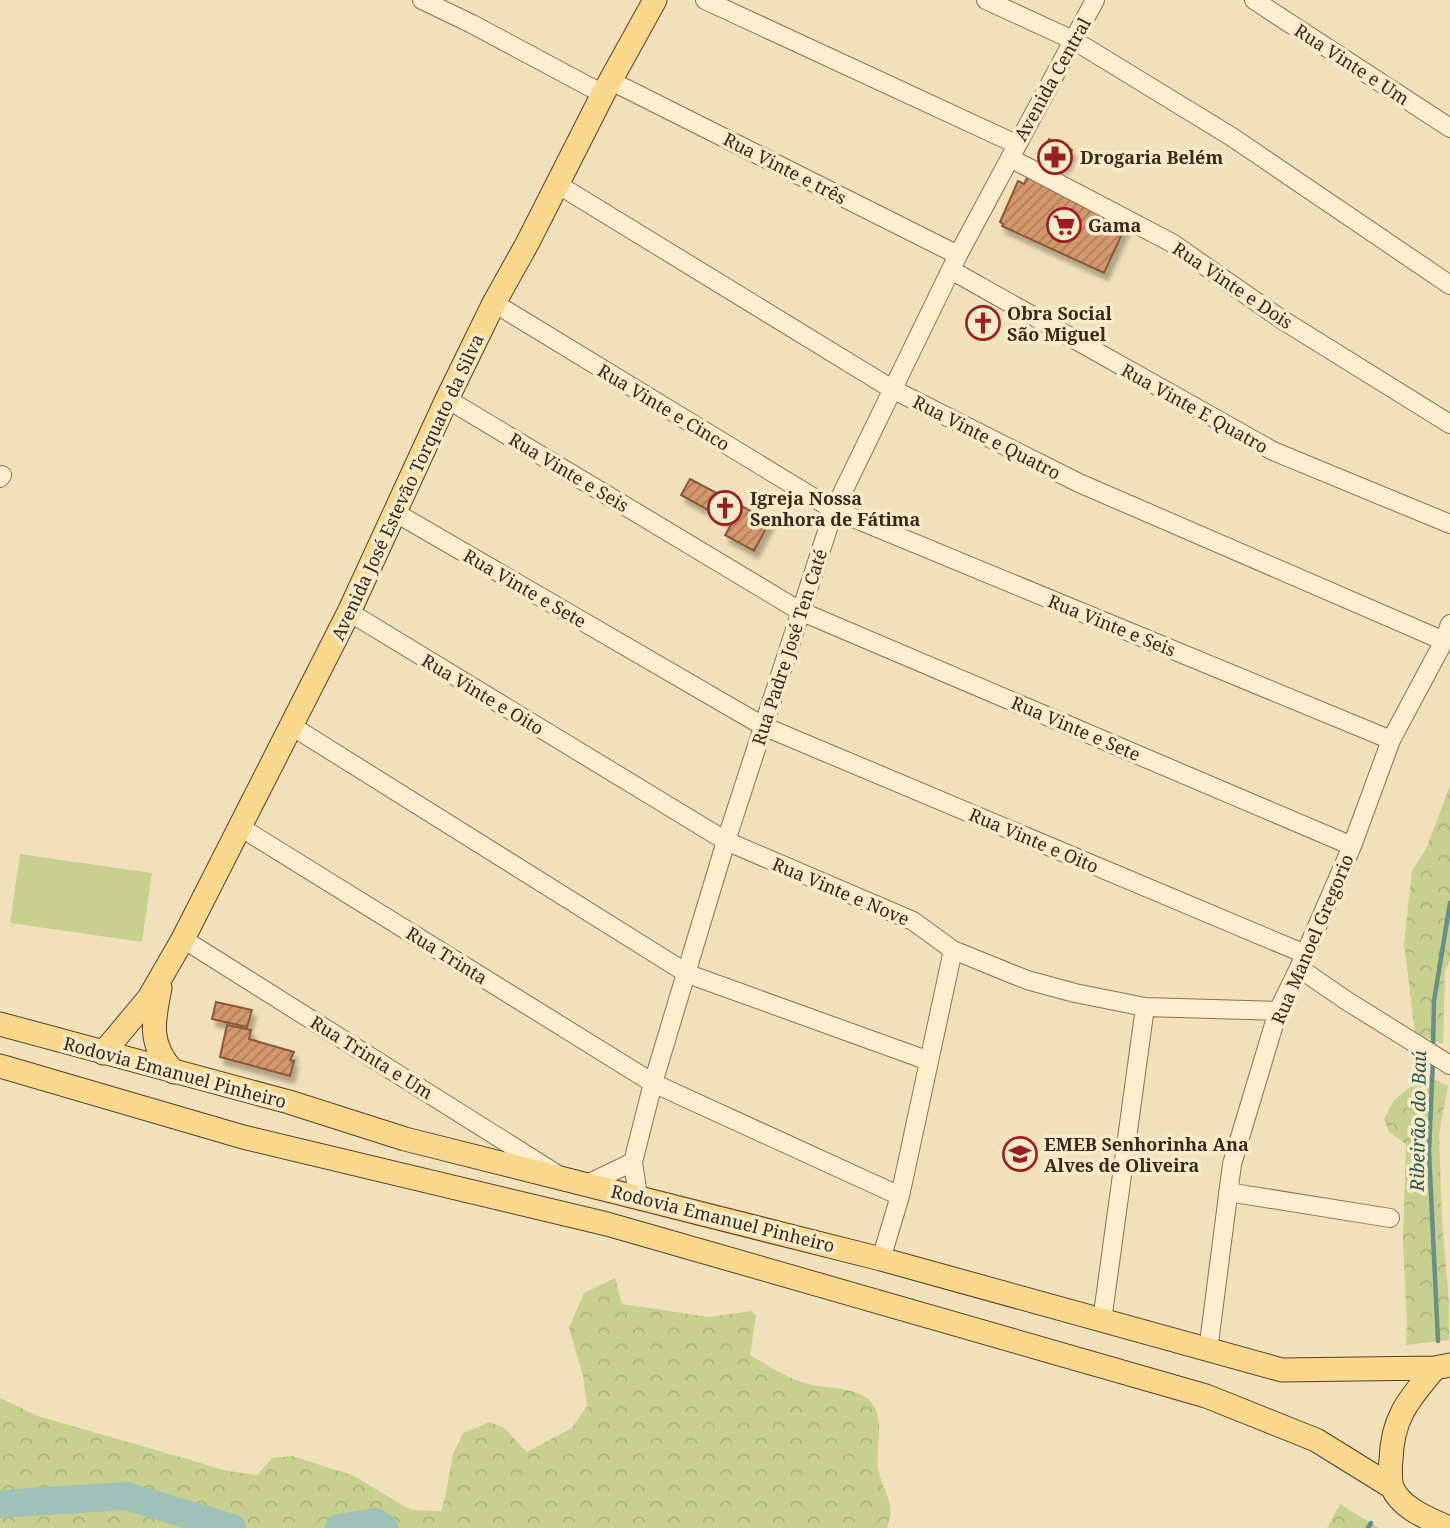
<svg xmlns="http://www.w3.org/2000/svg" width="1450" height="1528" font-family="'Noto Serif',serif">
  <defs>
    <pattern id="forest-crowns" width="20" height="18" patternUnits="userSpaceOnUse" patternTransform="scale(1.75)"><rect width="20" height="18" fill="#c7d08e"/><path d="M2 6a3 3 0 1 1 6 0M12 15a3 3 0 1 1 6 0" fill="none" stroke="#acb37a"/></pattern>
    <pattern id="building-hatch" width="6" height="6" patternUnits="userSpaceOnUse" patternTransform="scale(1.75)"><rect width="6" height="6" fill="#d3986d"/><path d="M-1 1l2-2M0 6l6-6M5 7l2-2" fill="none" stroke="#ac7c59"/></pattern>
    <filter id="shadow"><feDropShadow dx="4" dy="7" stdDeviation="2" flood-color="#0004"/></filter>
  </defs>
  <rect width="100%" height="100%" fill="#f1e1ba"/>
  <path fill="#c7d08e" d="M20,854L152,873L142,942L10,923Z"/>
  <path fill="url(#forest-crowns)" d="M1450,786V960L1445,971L1443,1044L1415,1033L1404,944L1412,871L1426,849Z
    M1425,1075L1448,1086L1439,1134L1442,1221L1449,1303V1340L1406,1345L1407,1326L1403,1240L1406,1144L1389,1132L1384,1119L1394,1100Z
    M615,1278L622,1304L709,1317L751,1311L756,1315L750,1355C767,1365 784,1376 802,1382C825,1391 869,1383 877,1413C882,1431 876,1449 878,1467C881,1491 897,1500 887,1528H0V1398L38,1416L228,1471L257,1475L272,1458L292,1456L352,1475L411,1510L441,1511L445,1498L453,1454L463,1433L490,1422L504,1428L527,1452L572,1428L587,1406L583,1376L569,1328L584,1293Z
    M1340,1504L1379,1528H1327Z"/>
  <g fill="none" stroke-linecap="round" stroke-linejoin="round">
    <path stroke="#668f85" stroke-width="4.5" d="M1433,1048L1434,1001L1450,903
      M1433,1060L1429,1151L1438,1341
      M1368,1528L1371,1523"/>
    <path stroke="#9fc1b7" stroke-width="28" d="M0,1504L126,1496L232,1528
      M339,1528L375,1522L384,1528"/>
  </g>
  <path fill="url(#building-hatch)" stroke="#8a5937" stroke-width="2" filter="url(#shadow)" d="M1049,139L1072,150L1069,157L1046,146Z
    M1046,146L1069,157L1064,167L1042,157Z
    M1028,176L1128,221L1104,273L1002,226L1003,224L1000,222L1018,181L1024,184Z
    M690,479L770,521L754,551L725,535L732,523L681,495Z
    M216,1002L252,1010L247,1027L212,1019Z
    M227,1025L251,1030L249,1039L294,1052L290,1060L294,1061L290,1076L220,1057Z"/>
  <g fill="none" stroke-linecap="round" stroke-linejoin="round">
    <g stroke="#897053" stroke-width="20">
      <path id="minor" d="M422,0L472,24L603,94
        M705,0L1016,144
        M986,0L1075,41L1232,137L1450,285
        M1254,0L1450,128
        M611,81L958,255
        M1010,158L1172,243L1281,319L1450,424
        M557,184L892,389L1079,483L1444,641
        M951,270L1273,451L1450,524
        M494,303L834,510L1391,740
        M447,399L800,611L1352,846
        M0,478L2,475
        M396,513L763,726L1305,954
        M349,612L726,841L913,921L953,950L1027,980L1075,993L1145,1007L1278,1011
        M290,725L688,974L929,1061
        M240,827L653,1083L900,1196
        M183,939L555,1173
        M1299,968L1347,1001L1450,1065
        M587,1184L633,1162
        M1228,1192L1390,1218
        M638,1196L633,1162L653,1083L726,841L834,510L958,255L1095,0
        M881,1259L900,1196L953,950
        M1102,1321L1145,1007
        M1208,1351L1232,1164L1278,1011L1299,968L1352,846L1391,740L1444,641L1450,624"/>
    </g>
    <g stroke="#563e28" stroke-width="25">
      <path id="major" d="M160,988C153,1022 148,1045 174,1072
        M0,1024L289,1102L405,1139L881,1259L1282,1370L1435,1368L1450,1365
        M103,1053L149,998L183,939L349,612L447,399L494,303L527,244L603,94L655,0
        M0,1066L243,1137L607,1224L1206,1396L1316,1440L1392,1487
        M1435,1368C1409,1399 1392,1418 1391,1460C1390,1467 1390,1480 1392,1487C1401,1509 1430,1519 1449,1528"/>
    </g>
    <use href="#minor" stroke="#fceece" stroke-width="18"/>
    <use href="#major" stroke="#f9d88d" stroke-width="23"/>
  </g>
  <defs>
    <g id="pharmacy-ring" transform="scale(1.75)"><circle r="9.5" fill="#f8ebca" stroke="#9d1e1f" stroke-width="1.5"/><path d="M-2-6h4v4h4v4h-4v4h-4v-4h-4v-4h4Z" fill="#9d1e1f"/></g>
    <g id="supermarket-ring" transform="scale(1.75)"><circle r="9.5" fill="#f8ebca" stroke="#9d1e1f" stroke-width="1.5"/><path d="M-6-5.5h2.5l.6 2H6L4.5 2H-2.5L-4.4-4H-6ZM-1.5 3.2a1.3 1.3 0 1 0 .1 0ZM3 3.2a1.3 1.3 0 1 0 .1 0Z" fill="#9d1e1f"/></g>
    <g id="church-ring" transform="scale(1.75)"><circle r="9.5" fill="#f8ebca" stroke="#9d1e1f" stroke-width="1.5"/><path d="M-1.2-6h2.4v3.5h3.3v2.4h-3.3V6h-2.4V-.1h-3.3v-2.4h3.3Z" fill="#9d1e1f"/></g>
    <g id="school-ring" transform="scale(1.75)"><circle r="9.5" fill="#f8ebca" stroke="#9d1e1f" stroke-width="1.5"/><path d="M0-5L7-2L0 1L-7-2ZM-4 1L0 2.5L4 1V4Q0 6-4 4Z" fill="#9d1e1f"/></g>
  </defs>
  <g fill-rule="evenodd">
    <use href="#pharmacy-ring" x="1055" y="157"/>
    <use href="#supermarket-ring" x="1064" y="225"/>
    <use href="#church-ring" x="983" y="323"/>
    <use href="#church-ring" x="725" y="508"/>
    <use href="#school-ring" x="1020" y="1154"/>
  </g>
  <g text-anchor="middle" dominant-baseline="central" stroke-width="7" stroke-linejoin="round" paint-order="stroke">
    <g font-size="18" fill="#37281a" stroke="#f8ebca">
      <text transform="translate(1352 64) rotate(33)">Rua Vinte e Um</text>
      <text transform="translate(1052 79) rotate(-61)">Avenida Central</text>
      <text transform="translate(785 168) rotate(27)">Rua Vinte e três</text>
      <text transform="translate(1233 285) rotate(34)">Rua Vinte e Dois</text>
      <text transform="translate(664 407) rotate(31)">Rua Vinte e Cinco</text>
      <text transform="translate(1195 408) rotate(29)">Rua Vinte E Quatro</text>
      <text transform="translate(987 437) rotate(27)">Rua Vinte e Quatro</text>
      <text transform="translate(569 472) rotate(31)">Rua Vinte e Seis</text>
      <text transform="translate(407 487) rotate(-65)">Avenida José Estevão Torquato da Silva</text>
      <text transform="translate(525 588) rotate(30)">Rua Vinte e Sete</text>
      <text transform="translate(1112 625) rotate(22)">Rua Vinte e Seis</text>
      <text transform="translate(789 647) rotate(-72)">Rua Padre José Ten Caté</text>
      <text transform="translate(483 694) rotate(31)">Rua Vinte e Oito</text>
      <text transform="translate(1076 728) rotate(23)">Rua Vinte e Sete</text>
      <text transform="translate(1034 840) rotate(23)">Rua Vinte e Oito</text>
      <text transform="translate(841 891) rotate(23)">Rua Vinte e Nove</text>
      <text transform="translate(1312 939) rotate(-67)">Rua Manoel Gregorio</text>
      <text transform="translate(447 955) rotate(32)">Rua Trinta</text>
      <text transform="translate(372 1057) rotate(32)">Rua Trinta e Um</text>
      <text transform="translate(175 1072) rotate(15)">Rodovia Emanuel Pinheiro</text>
      <text transform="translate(723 1218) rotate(14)">Rodovia Emanuel Pinheiro</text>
    </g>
    <g font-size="18" font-weight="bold" fill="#37281a" stroke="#f8ebca" text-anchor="start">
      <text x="1080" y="157">Drogaria Belém</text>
      <text x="1088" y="225">Gama</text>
      <text x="1007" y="313">Obra Social<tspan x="1007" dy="21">São Miguel</tspan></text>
      <text x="750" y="498">Igreja Nossa<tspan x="750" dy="21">Senhora de Fátima</tspan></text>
      <text x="1044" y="1144">EMEB Senhorinha Ana<tspan x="1044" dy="21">Alves de Oliveira</tspan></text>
    </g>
    <g font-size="19" font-style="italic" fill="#275855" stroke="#f8ebca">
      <text transform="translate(1418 1121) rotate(-89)">Ribeirão do Baú</text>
    </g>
  </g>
</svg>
